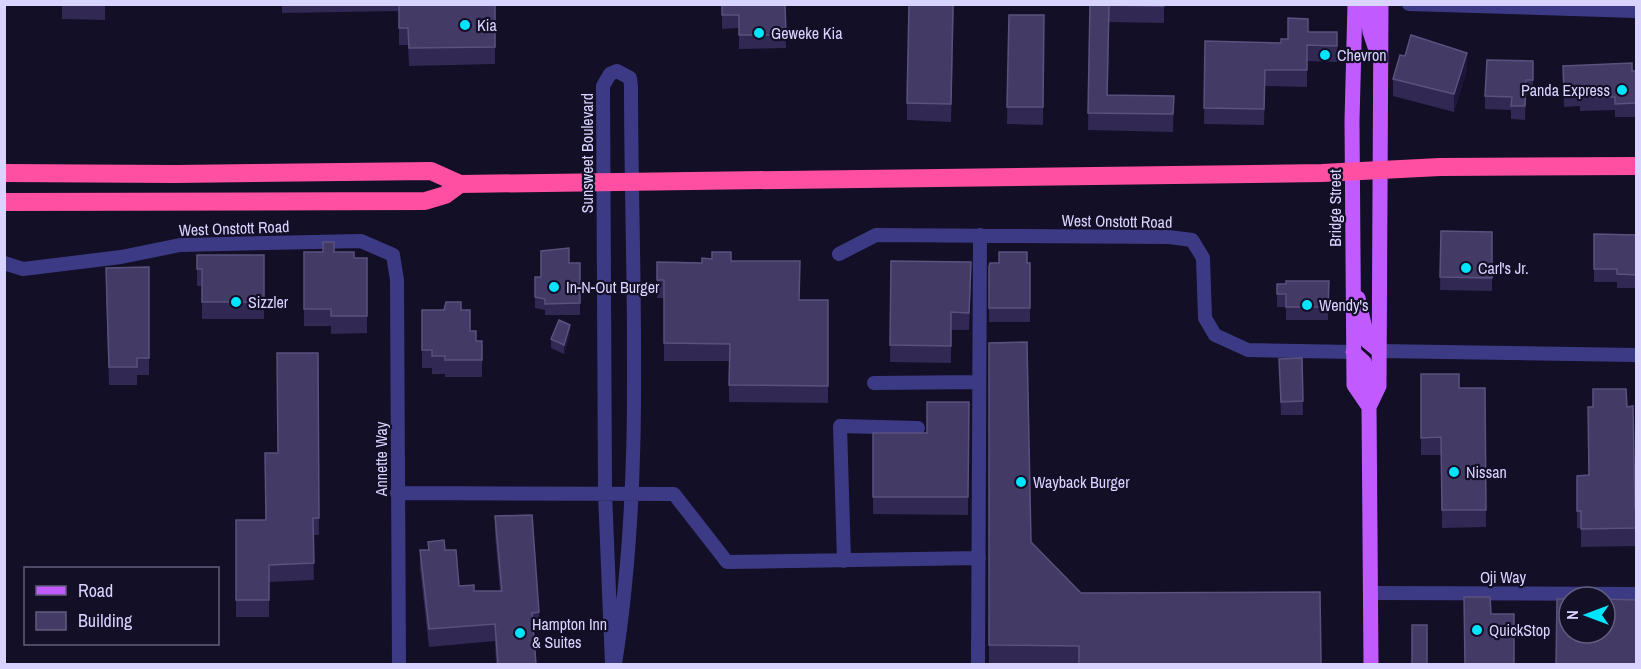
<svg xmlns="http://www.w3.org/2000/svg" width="1641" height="669" font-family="'Archivo Narrow',sans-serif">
  <rect width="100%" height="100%" fill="#130f26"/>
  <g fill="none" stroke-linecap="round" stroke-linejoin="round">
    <path stroke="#3d3a85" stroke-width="14" d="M1409,4L1636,11
      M839,254L876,235L1169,237L1192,240L1203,258L1205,318L1215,335L1248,350L1353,352
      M4,263L23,269L121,257L180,245L361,241L393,255L397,280L399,664
      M1379,351L1636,355
      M874,383L979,382
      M397,493L674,494L727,562L979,558
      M844,561L840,426L918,428
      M1370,593L1636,594
      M612,664L605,493L603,86L610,74L617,71L630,78L631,86C631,279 645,474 615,664
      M978,664L980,235"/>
    <path stroke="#c25bff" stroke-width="15" d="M1355,4L1352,121L1354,385L1369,407
      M1367,4L1370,32L1376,50
      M1358,298L1368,342L1379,351
      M1353,352L1364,362L1368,389L1373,399
      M1371,664L1369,407L1379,386L1381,4"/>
    <path stroke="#ff4fa3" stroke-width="18" d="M4,173L175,174L431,171L460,184L1322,173L1440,167L1636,166
      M4,202L425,201L445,195L460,184"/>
  </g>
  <path fill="#312854" d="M62,4H105V20L62,19Z
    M282,4H495V64L409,66L408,45H399V11L282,13Z
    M722,4H785L786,48L739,49V28L722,29Z
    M954,4L951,122L907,120V103Z
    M1090,4H1164V23L1109,22L1108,95L1174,96L1173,132L1088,130Z
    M1009,15H1044L1043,125L1007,124Z
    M1337,32V62L1307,61V87L1265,86L1264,125L1204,124L1205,41L1281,43L1288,39Z
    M1533,61V93H1526L1525,120L1511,119V110L1485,109V96Z
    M1563,66L1636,71V117H1615V110L1580,111V106L1564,107Z
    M1467,70L1454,112L1393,96V79Z
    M1441,231L1492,232V291L1440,290Z
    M1594,234L1636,235V288H1617V282H1594Z
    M304,252H334L354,258H367V333L331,334V326H304Z
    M197,255H264V319H202V286H197Z
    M712,259L731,261L799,300H828V403L729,402V361H664V298H657V262L702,263Z
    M891,261L971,280L969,330H951V363L890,362Z
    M569,263H580V315H545V310L535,308V277H541Z
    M1030,263V322H989V267Z
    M149,267V375H137V385H109L106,286Z
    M1329,281L1328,320H1286V307H1277V284Z
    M422,310H461L470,331L476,341H482V377H445V374H432V368H422Z
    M570,334L564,354L551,348V339Z
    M989,343L1031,542L1081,593L1079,663H989Z
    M318,353L319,535H313L314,580L269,582V617H236V520H265L278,453Z
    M1302,358L1303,415H1281L1279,359Z
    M1421,374L1459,388H1485L1486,527L1442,528L1441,455H1421Z
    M969,402L968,515L873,514V433H927Z
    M1627,407L1635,509H1636V546L1581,547V528H1577V476L1589,475Z
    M495,516L539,612V630L533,631L536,664H496L495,641L429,647L420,568V550H428V542L445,550L459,586L474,591H500L495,534Z"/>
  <path fill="#1d163a" d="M1467,53V70L1454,112V94Z
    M570,325V334L564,354V345Z"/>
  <path fill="#433a66" stroke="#5a527e" stroke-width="1.5" d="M399,4H495V47L409,48L408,28H399Z
    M722,4H785L786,35H739V15H722Z
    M909,4H953L951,104L907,103Z
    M1090,4H1164V6L1109,5L1107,95L1174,96L1173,114L1088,113Z
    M1009,15H1044L1043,107H1007Z
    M1288,18L1308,19V32H1337V46L1307,45V70H1265L1264,109L1204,108L1205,41L1281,43V39H1288Z
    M1411,35L1467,53L1454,94L1393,79L1400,55L1405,56Z
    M1487,60L1533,61V80H1526L1525,106H1511L1512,97L1485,96Z
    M1632,63V71H1636V103L1615,104V97H1580V93H1564L1563,66Z
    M1441,231L1492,232V278L1440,277Z
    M1594,234L1636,235V275L1617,274V269H1594Z
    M323,242H334V252H354V258H367V316H331V309H304V252H323Z
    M569,248V263H580V303L545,304V299L535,297V277H541V251Z
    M712,252H731V261H800L799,300H828V386L729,385L730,344L664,343V280H657V262L702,263V258L712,259Z
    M999,252H1027V263H1030V308H989V267L990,263H999Z
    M197,255H264V302H202V269H197Z
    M891,261L971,262L969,313L951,312V346L890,345Z
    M149,267V358H137V367H109L106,268Z
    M1286,281H1329L1328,307H1286V294H1277V284H1286Z
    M446,302H461V310H470V331H476V341H482V360H445V356H432V350H422V310H444Z
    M559,320L570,325L564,345L551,339Z
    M1027,342L1031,542L1081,593L1320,592L1321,664H1079V646L989,645V343Z
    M277,353H318L319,518H313L314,563L269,565V600H236V520H266L265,453H278Z
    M1302,358L1303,401L1281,402L1279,359Z
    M1421,374H1459V388H1485L1486,510H1442L1441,437L1421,438Z
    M1593,389H1626L1627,407L1633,406L1635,509H1636V528L1581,529V511H1577V476L1589,475L1588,407H1593Z
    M927,402H969L968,497H873V433H927Z
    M532,515L539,612L532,613L536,664H498L495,624L429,629L420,550H429L428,542L444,540L445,550H456L459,586L474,585V591H502L495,516Z
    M1464,597H1490L1491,614H1514V664H1465Z
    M1557,599H1569V633H1605V599L1636,600V664H1556Z
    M1412,625H1427V664H1412Z"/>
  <g fill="#00e5ff" stroke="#130f26" stroke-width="2">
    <circle cx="465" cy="25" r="6"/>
    <circle cx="759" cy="33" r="6"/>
    <circle cx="1325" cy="55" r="6"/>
    <circle cx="1622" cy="90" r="6"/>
    <circle cx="1466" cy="268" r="6"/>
    <circle cx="554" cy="287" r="6"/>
    <circle cx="236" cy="302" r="6"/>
    <circle cx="1307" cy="305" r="6"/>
    <circle cx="1454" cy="472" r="6"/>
    <circle cx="1021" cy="482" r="6"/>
    <circle cx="1477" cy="630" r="6"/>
    <circle cx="520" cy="633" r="6"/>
  </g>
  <g text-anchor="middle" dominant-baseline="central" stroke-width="4.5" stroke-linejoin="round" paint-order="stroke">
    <g font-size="16" fill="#d9d4ff" stroke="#130f26" text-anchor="start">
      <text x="477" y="25">Kia</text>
      <text x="771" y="33">Geweke Kia</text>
      <text x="1337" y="55">Chevron</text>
      <text x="1610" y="90" text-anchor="end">Panda Express</text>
      <text x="1478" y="268">Carl's Jr.</text>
      <text x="566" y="287">In-N-Out Burger</text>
      <text x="248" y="302">Sizzler</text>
      <text x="1319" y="305">Wendy's</text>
      <text x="1466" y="472">Nissan</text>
      <text x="1033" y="482">Wayback Burger</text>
      <text x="532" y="624">Hampton Inn<tspan x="532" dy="18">&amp; Suites</tspan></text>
      <text x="1489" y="630">QuickStop</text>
    </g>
    <g font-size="16" fill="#d9d4ff" stroke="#130f26">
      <text transform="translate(587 153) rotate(-90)">Sunsweet Boulevard</text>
      <text transform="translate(1335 208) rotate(-90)">Bridge Street</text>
      <text transform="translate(1117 221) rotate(1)">West Onstott Road</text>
      <text transform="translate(234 228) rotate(-2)">West Onstott Road</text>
      <text transform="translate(381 459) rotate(-90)">Annette Way</text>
      <text x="1503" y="577">Oji Way</text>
    </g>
  </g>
  <rect width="1641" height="669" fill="none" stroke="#d9d4ff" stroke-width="12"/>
  <rect x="24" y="567" width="195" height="78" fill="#130f26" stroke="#625e7d" stroke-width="1.5"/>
  <rect x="36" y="586" width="30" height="9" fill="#c25bff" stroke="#625e7d" stroke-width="1.5"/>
  <text x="78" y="597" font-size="18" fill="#d9d4ff">Road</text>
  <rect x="36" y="612" width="30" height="18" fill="#433a66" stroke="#625e7d" stroke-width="1.5"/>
  <text x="78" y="627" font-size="18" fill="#d9d4ff">Building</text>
  <g transform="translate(1587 615) rotate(270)"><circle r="28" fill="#130f26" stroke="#625e7d" stroke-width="1.5"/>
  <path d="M0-4.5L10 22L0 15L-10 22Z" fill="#00e5ff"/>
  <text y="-9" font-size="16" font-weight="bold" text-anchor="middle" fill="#d9d4ff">N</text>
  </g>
</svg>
